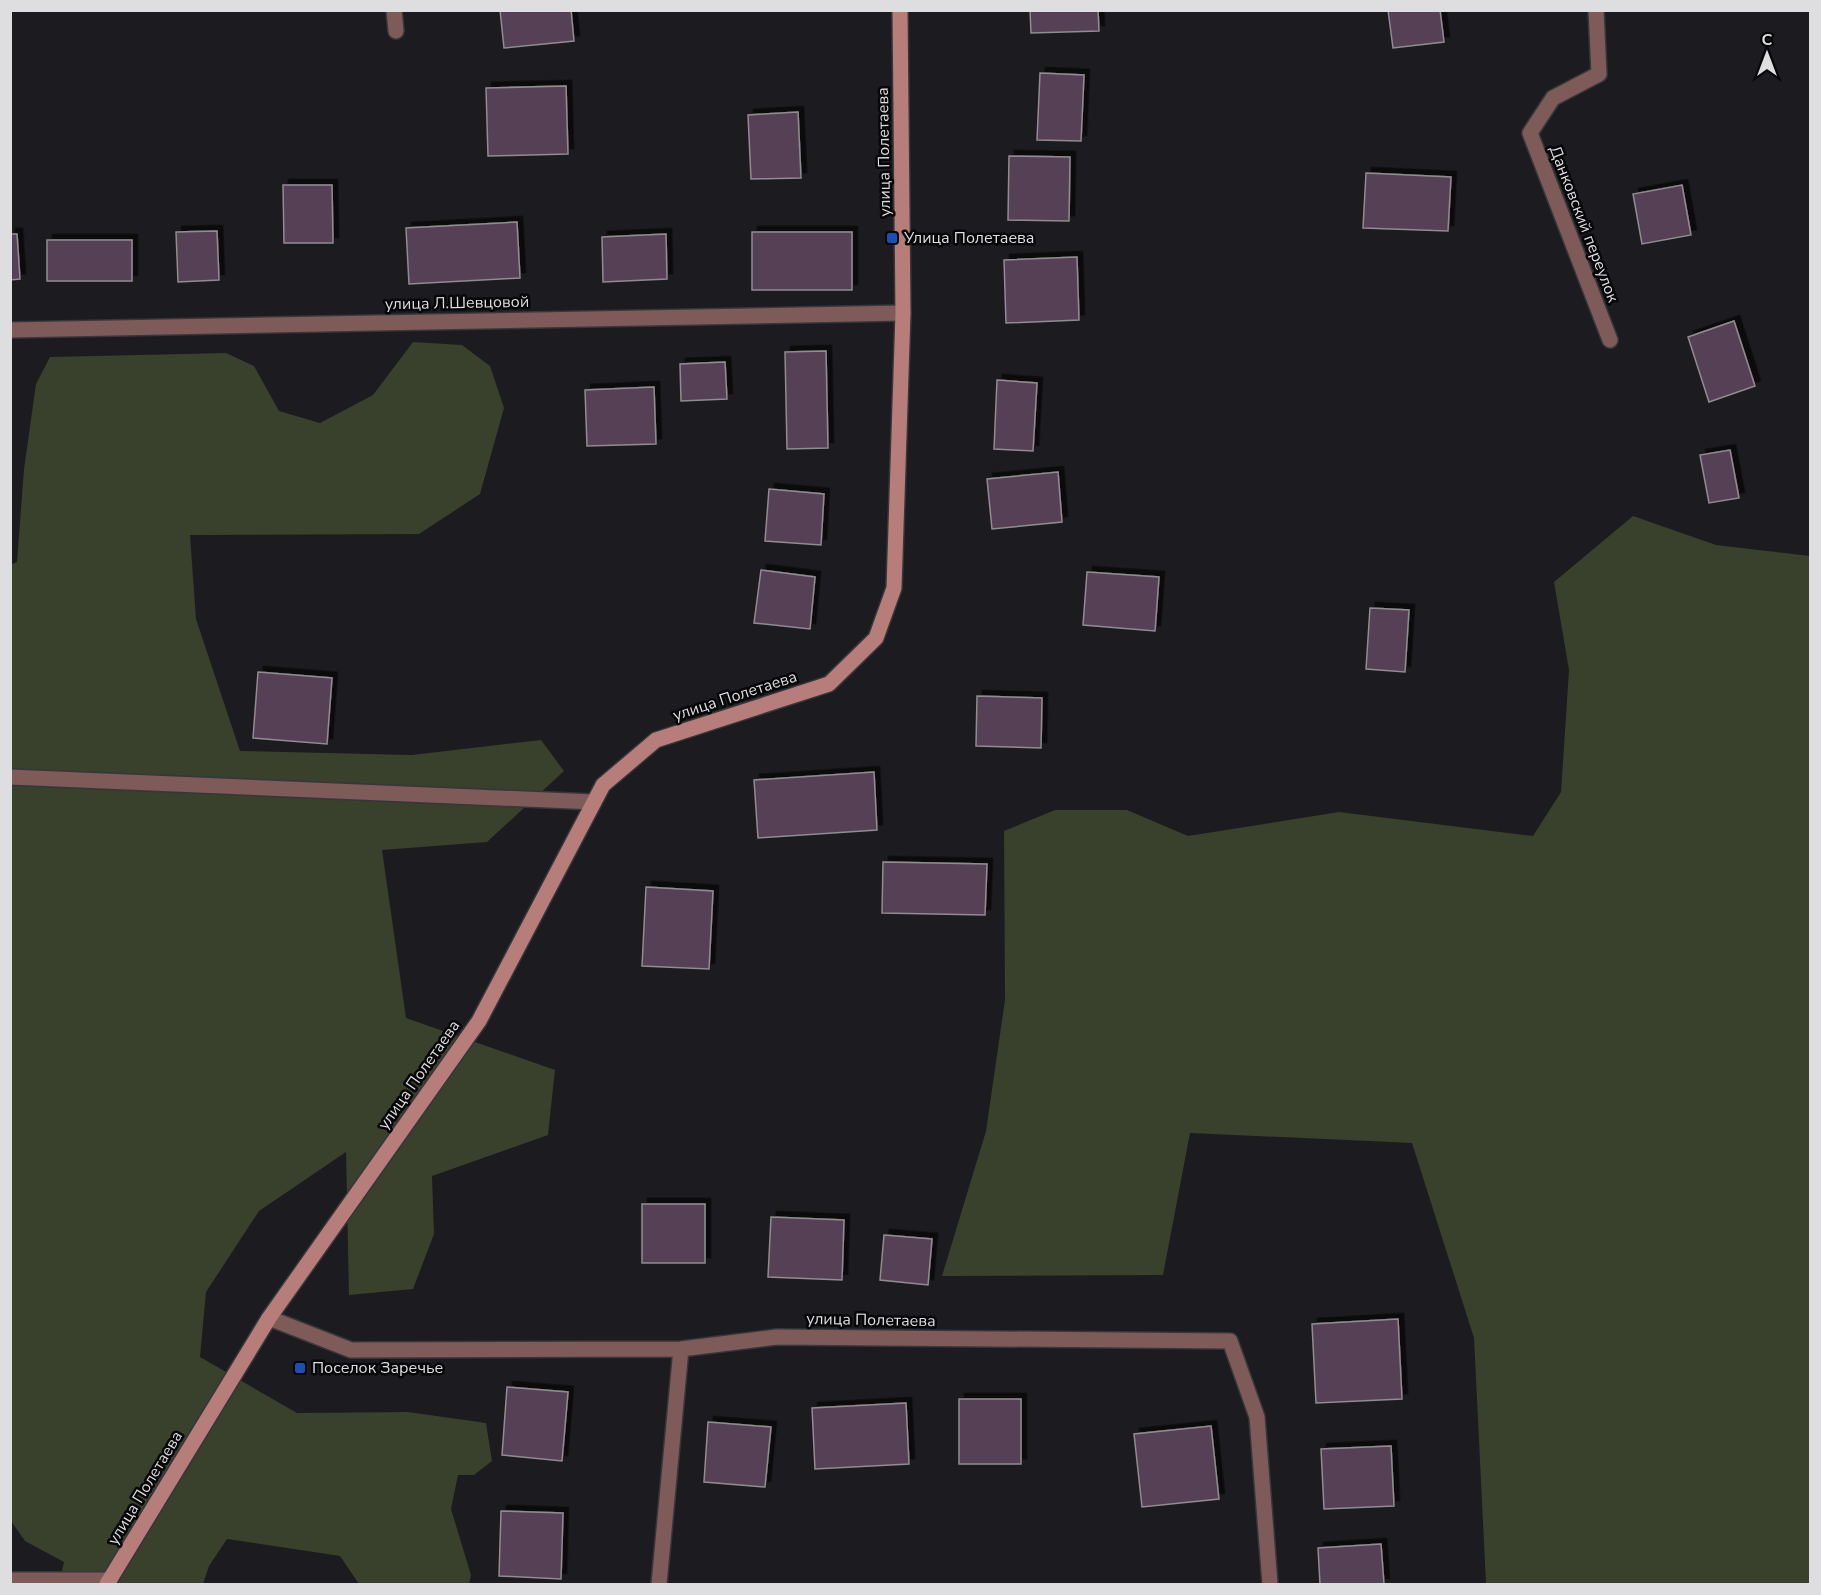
<svg xmlns="http://www.w3.org/2000/svg" width="1821" height="1595" font-family="'Nunito Sans',sans-serif">
  <defs>
    <filter id="shadow"><feDropShadow dx="5.5" dy="-5.5" stdDeviation="0" flood-color="#0009"/></filter>
  </defs>
  <rect width="100%" height="100%" fill="#1c1b1f"/>
  <path fill="#39402b" d="M413,342L462,345L490,366L504,408L480,494L419,534L190,535L196,619L240,751L412,755L541,740L564,771L487,842L382,850L406,1018L555,1070L548,1135L432,1176L434,1234L413,1289L349,1295L346,1152L259,1211L206,1292L200,1357L297,1413L408,1412L486,1423L492,1461L474,1475H458L451,1509L471,1575L469,1584H359L340,1556L227,1539L209,1566L203,1584H59L64,1562L25,1541L11,1521L10,565L17,562L24,469L36,384L50,357L226,353L254,366L279,411L320,423L373,395Z
    M1633,516L1716,545L1810,556V1584H1486L1474,1338L1412,1143L1190,1133L1163,1275L942,1276L986,1131L1005,1000L1004,831L1055,810H1127L1188,836L1339,812L1533,836L1561,792L1569,670L1554,582Z"/>
  <path fill="#554056" stroke="#908c90" stroke-width="1.5" filter="url(#shadow)" d="M500,10H571L574,41L504,48Z
    M1030,10H1098L1099,31L1031,33Z
    M1388,10H1440L1444,42L1393,48Z
    M1040,73L1084,75L1081,141L1037,140Z
    M566,86L568,154L488,156L486,88Z
    M798,112L801,178L751,179L748,115Z
    M1009,156L1070,157L1069,221L1008,220Z
    M1366,173L1451,177L1448,231L1363,228Z
    M283,185H332L333,243H284Z
    M1682,185L1691,235L1642,244L1633,194Z
    M517,222L520,278L409,284L406,228Z
    M217,231L219,280L178,282L176,232Z
    M752,232H852V290H752Z
    M10,234H17L20,279L10,280Z
    M666,234L667,279L603,282L602,237Z
    M47,240H132V281H47Z
    M1077,257L1079,320L1006,323L1004,260Z
    M1734,321L1755,386L1709,402L1688,337Z
    M826,351L828,448L787,449L785,352Z
    M725,362L727,399L681,401L680,364Z
    M997,380L1037,383L1033,451L994,449Z
    M654,387L656,444L587,446L585,390Z
    M1730,450L1739,498L1709,503L1700,455Z
    M1058,472L1062,522L992,529L987,479Z
    M769,489L824,494L821,545L765,541Z
    M761,570L815,577L810,629L754,623Z
    M1087,572L1159,577L1155,631L1083,625Z
    M1370,608L1409,610L1405,672L1366,669Z
    M258,672L332,678L327,744L253,738Z
    M977,696L1042,698L1041,748L976,746Z
    M874,772L877,830L758,838L754,780Z
    M883,862L987,864L985,915L882,913Z
    M646,887L713,891L709,969L642,966Z
    M642,1204H705V1263H642Z
    M771,1217L844,1220L842,1280L768,1277Z
    M884,1235L932,1239L928,1285L880,1280Z
    M1398,1319L1402,1399L1316,1403L1312,1324Z
    M507,1387L568,1392L562,1461L502,1455Z
    M959,1399H1021V1464H959Z
    M906,1403L909,1464L815,1469L812,1408Z
    M708,1422L771,1427L765,1487L704,1482Z
    M1211,1426L1219,1499L1142,1507L1134,1434Z
    M1391,1446L1394,1506L1324,1509L1321,1449Z
    M501,1511L563,1513L561,1579L499,1576Z
    M1381,1544L1384,1584H1320L1318,1548Z"/>
  <g fill="none" stroke-linecap="round" stroke-linejoin="round">
    <g stroke="#37363a" stroke-width="18">
      <path id="street" d="M394,10L396,31
        M1596,10L1599,74L1553,98L1530,133L1610,340
        M10,330L903,313
        M10,777L594,802
        M269,1318L351,1350L681,1349L777,1337L1230,1341L1257,1417L1270,1584
        M10,1580H110
        M659,1584L681,1349"/>
    </g>
    <g stroke="#37363a" stroke-width="18">
      <path id="secondary" d="M107,1584L269,1318L479,1021L603,785L656,740L829,684L876,638L894,588L903,313L900,10"/>
    </g>
    <use href="#street" stroke="#7e5a58" stroke-width="15"/>
    <use href="#secondary" stroke="#b67d7a" stroke-width="15"/>
  </g>
  <g fill="#1a4fb4" stroke="#070608" stroke-width="2">
    <rect x="886" y="232" width="12" height="12" rx="3"/>
    <rect x="294" y="1362" width="12" height="12" rx="3"/>
  </g>
  <g text-anchor="middle" dominant-baseline="central" stroke-width="5" stroke-linejoin="round" paint-order="stroke">
    <g font-size="16" fill="#dedde0" stroke="#070608">
      <text transform="translate(884 152) rotate(-91)">улица Полетаева</text>
      <text transform="translate(1584 224) rotate(69)">Данковский переулок</text>
      <text transform="translate(457 303) rotate(-1)">улица Л.Шевцовой</text>
      <text transform="translate(735 696) rotate(-18)">улица Полетаева</text>
      <text transform="translate(419 1075) rotate(-55)">улица Полетаева</text>
      <text transform="translate(871 1320) rotate(1)">улица Полетаева</text>
      <text transform="translate(145 1488) rotate(-59)">улица Полетаева</text>
    </g>
    <g font-size="16" fill="#dedde0" stroke="#070608" text-anchor="start">
      <text x="904" y="238">Улица Полетаева</text>
      <text x="312" y="1368">Поселок Заречье</text>
    </g>
  </g>
  <rect width="1821" height="1595" fill="none" stroke="#dedde0" stroke-width="24"/>
  <g transform="translate(1767 54)" stroke="#070608" stroke-width="4.5" paint-order="stroke">
  <path d="M0-4.5L10 22L0 15L-10 22Z" fill="#dedde0"/>
  <text y="-9" font-size="16" font-weight="bold" text-anchor="middle" fill="#dedde0">С</text>
  </g>
</svg>
